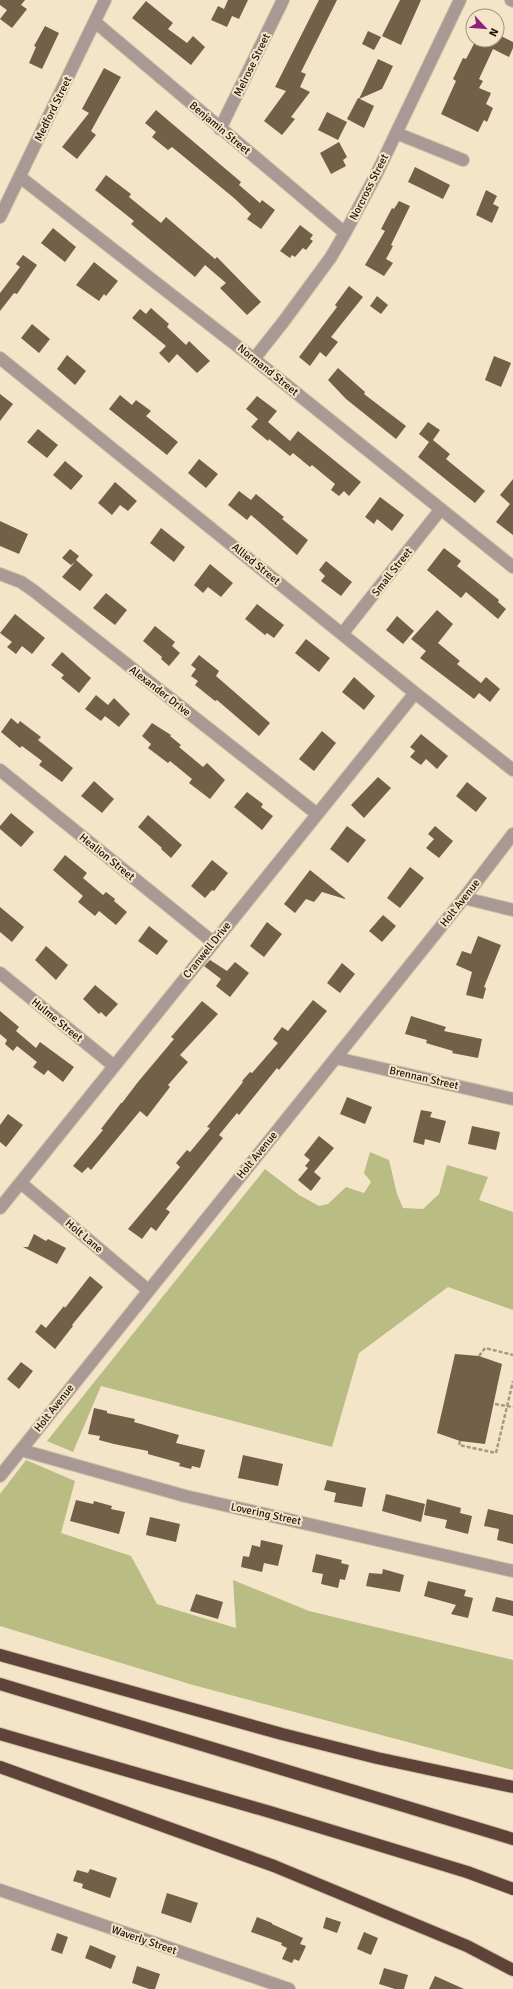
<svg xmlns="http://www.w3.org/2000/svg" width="513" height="1989" font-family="Signika,sans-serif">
  <rect width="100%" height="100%" fill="#f5e5c8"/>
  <path fill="#b9bc83" d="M370,1152L389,1160L397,1194L403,1208L423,1209L439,1194L447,1165L488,1177L479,1200L513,1212V1310L448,1287L359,1353L332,1447L101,1386L73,1452L47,1441L265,1169L299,1195L319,1206L328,1204L346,1187L364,1193L371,1182L364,1173Z
    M26,1460L75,1481L61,1533L131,1556L157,1604L236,1628L233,1580L309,1611L513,1660V1770L193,1685L0,1626V1494Z"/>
  <path fill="#726048" d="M0,0H25L21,5L27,9L12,28L0,19L7,10L0,5Z
    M228,0H248L239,19L232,16L227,27L211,20L218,6L224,9Z
    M319,0H337L301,72L306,74L300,87L310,92L291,117L295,119L282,135L264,121L286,91L275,87Z
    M400,0H421L401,45L382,36Z
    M146,1L173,23L168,29L187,43L193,36L205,47L191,65L132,18Z
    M45,26L59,33L42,69L29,63L36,47L34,46Z
    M368,31L381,37L374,50L362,44Z
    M497,34L513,42V48L509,57L493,49L479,79L483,81L479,88L491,93L486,104L493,108L487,122L484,120L478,132L441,114L456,81L453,79L463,58L466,59L476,40H497Z
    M378,59L393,66L382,89L359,99Z
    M104,68L121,77L91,131L96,135L77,159L62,147L89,113L82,109Z
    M358,98L374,106L364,128L347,119Z
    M156,110L241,182L239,185L260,203L262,200L275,210L261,229L247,219L251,214L234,198L172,147L168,150L152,137L156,132L145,123Z
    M327,112L347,122L338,140L318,130Z
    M339,142L347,157L343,160L346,166L331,174L320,153Z
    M415,167L450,185L443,199L408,182Z
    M106,175L131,194L129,197L161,223L166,217L215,259L217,257L261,302L247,315L220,288L226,283L205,265L195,277L131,224L134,221L95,190Z
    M486,190L497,196L493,204L499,207L492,223L476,215Z
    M399,201L410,206L391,245L393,246L386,259L393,263L384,276L365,265L385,231L381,229L392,208L394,209Z
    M300,225L313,235L310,239L313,241L306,250L303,248L295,257L292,255L290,258L280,251Z
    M53,228L76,247L65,262L41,243Z
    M23,255L37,265L17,294L14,293L0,311V293L20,267L16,264Z
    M94,262L118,281L106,296L104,294L99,301L76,285Z
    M349,286L363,297L331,337L338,342L326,357L320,352L310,366L299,357L337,307L335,305Z
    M377,296L388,305L381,314L370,306Z
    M151,308L169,324L167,327L186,345L189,341L210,361L197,373L177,354L169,363L159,353L166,346L132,318L140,309L146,314Z
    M32,324L50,339L39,353L21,338Z
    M67,355L86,371L75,385L57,369Z
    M494,356L511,363L501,387L485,380Z
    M338,368L365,392L364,394L406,426L396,439L346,399L328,380Z
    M0,394L13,404L0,421Z
    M120,395L132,405L136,400L151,411L146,416L178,442L167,455L109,409Z
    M257,396L277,411L268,422L290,441L298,431L361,482L349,496L344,491L339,496L331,490L335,484L312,465L310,467L293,453L290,456L269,439L268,441L251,427L258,419L246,409Z
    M428,422L440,430L433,440L450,454L446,459L485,491L475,503L418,457L429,442L419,434Z
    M38,429L58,445L47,458L27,442Z
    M199,459L218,474L206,488L188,473Z
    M65,461L83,476L71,490L53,475Z
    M513,479V535L496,522L510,504L500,495Z
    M115,482L137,501L128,511L120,505L112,515L98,503Z
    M239,491L251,500L256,494L284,517L282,519L308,540L297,555L251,515L247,520L228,505Z
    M380,497L404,515L392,531L377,519L374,524L365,517Z
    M0,521L28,534L19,554L0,546Z
    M161,528L185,547L174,562L150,543Z
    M444,548L461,561L457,566L499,600L498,602L506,609L498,619L466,592L461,598L427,570Z
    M70,549L79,556L76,560L93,575L80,591L62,577L75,562L71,565L62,558Z
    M326,561L352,582L341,596L321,581L325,576L319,570Z
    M210,564L233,583L221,597L208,587L203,593L194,585Z
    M106,593L127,610L115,625L93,608Z
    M257,604L284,625L274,638L267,633L265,635L245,619Z
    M437,610L453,624L438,643L460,661L457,664L481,683L486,677L500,689L490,702L479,693L474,699L420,658L426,651L411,639Z
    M15,614L45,638L32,654L22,646L16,654L7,647L12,642L0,633Z
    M397,616L414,631L403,644L386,630Z
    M155,626L175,642L172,646L180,653L169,666L161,659L162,657L143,641Z
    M306,639L330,658L319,672L295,653Z
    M62,652L91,678L79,693L61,678L64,675L51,665Z
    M199,655L219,671L216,676L270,723L259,736L217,700L215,701L195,685L198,681L191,676L196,669L191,665Z
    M354,677L375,696L364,710L342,692Z
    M96,695L108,705L114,698L130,714L119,727L105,716L101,721L85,709Z
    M11,718L18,724L20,721L41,737L38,740L73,768L62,782L39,765L42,761L22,746L20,748L1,732Z
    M152,723L171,735L170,736L181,745L179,747L203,767L207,763L225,780L210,799L189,783L192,779L170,761L168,763L148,748L151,744L142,736Z
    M322,731L336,743L314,771L299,759Z
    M421,734L448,756L437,769L426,759L421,765L410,757L415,751L410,747Z
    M378,777L391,788L364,818L351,805Z
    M94,781L114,799L102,813L81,796Z
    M467,782L487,798L476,812L456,796Z
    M247,792L263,804L261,807L273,816L262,830L234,807Z
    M11,813L34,832L21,847L0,829V826Z
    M148,815L182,845L171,858L161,849L162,848L138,827Z
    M347,826L366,840L348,863L330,849Z
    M435,826L453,841L439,858L426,848L434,839L428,834Z
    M65,855L87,873L83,878L103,895L106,892L115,899L114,901L127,912L116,925L99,911L95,916L78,902L83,896L53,870Z
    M212,860L228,873L214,891L212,890L205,898L191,886Z
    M410,867L424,878L400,908L387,898Z
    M310,870L345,898V899L322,892L314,902L306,899L295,913L284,904Z
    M0,907L24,927L12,942L0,932Z
    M383,915L396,926L382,942L369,931Z
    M267,922L282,934L264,957L250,946Z
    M149,926L168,941L157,955L138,941Z
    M478,936L501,945L484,987L486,988L483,999L466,995L472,972L456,965L462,951L471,954Z
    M46,946L68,965L56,980L35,960Z
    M210,960L227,971L235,962L249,973L230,997L216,986L221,979L204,966Z
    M342,963L355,974L340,993L327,983Z
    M95,985L118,1004L106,1017L101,1012L99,1014L83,999Z
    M313,1000L327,1011L279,1070L277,1068L239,1115L237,1113L219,1135L223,1138L166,1209L170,1212L156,1231L151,1227L142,1239L128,1229L180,1167L176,1163L187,1150L190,1152L210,1128L207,1127L243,1082L242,1081L250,1072L252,1073L278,1043L273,1039L282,1027L288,1031Z
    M202,1001L218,1014L180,1055L188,1062L168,1085L170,1087L147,1117L140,1111L91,1170L88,1167L82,1173L73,1166L103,1130L101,1129L121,1103H122L138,1082L174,1039L171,1037Z
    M0,1011L19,1027L16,1031L36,1048L40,1042L74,1067L63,1082L48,1070L44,1075L33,1067L37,1062L17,1046L13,1051L5,1044L7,1040L0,1034Z
    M411,1016L446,1027L444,1031L482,1039L478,1058L452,1053L453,1051L426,1043L427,1040L405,1034Z
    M347,1097L372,1107L365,1124L340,1114Z
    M421,1110L432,1112L430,1117L446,1121L440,1143L425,1139L424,1145L413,1142Z
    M8,1114L23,1125L6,1147L0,1142V1125Z
    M472,1126L500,1132L496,1150L468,1144Z
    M319,1136L334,1148L314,1172L321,1178L311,1191L298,1180L308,1168L305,1166L310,1160L304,1155Z
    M34,1234L46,1241L48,1239L66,1248L57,1264L23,1247H28Z
    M90,1276L103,1287L72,1325L73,1326L55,1349L35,1332L41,1324L46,1328L64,1306L65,1308Z
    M455,1354L479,1356L502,1364L485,1444L460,1441L437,1433Z
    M21,1362L33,1371L19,1389L7,1379Z
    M94,1408L107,1411V1413L135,1419L134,1422L179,1435L176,1443L205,1450L200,1468L192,1466L191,1469L179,1466L180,1463L148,1454V1451L114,1444L99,1440L100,1436L88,1434Z
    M243,1455L283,1464L278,1486L238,1478Z
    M327,1480L366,1488L362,1507L334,1502L336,1493L324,1490Z
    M386,1494L425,1504L421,1522L382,1511Z
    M427,1499L461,1508L460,1513L472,1516L468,1534L445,1528L447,1520L424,1515Z
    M76,1500L93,1504L94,1501L112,1506L111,1509L125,1512L119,1534L70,1521Z
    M488,1509L513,1515V1544L497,1540L499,1529L484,1526Z
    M150,1517L180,1524L176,1542L146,1535Z
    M261,1540L283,1545L278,1566L264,1563L262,1572L241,1567L243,1556L249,1557L252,1545L260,1547Z
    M316,1554L342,1560L341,1563L349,1565L345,1580L340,1579L338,1588L321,1584L323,1574L312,1572Z
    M383,1569L404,1575L400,1592L366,1586L369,1573L382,1574Z
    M428,1581L466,1590L464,1596L473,1598L468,1618L451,1614L456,1605L424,1596Z
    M196,1594L223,1602L218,1619L190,1611Z
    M496,1597L513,1601V1616L492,1611Z
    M90,1869L117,1878L110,1898L82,1888L83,1884L73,1881L77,1870L88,1873Z
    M167,1893L198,1903L191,1923L161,1913Z
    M257,1917L272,1923V1924L303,1938L300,1944L306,1946L299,1961L294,1959L292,1963L282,1959L287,1948L281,1945L282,1943L251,1932Z
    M326,1917L341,1922L337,1933L323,1928Z
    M364,1932L378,1938L371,1955L357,1949Z
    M57,1933L68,1937L62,1954L51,1950Z
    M90,1945L116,1956L111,1969L85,1958Z
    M137,1966L160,1974L155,1989H149L132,1983Z
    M384,1968L408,1975L404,1989H395L379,1984Z
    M435,1976L464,1989H429Z"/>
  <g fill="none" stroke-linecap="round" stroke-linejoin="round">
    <g stroke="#cec0a6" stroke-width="14">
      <path id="minor" d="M511,0L513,1
        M95,22L345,233
        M220,129L283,0
        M396,133L463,160
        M20,177L254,359L513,567
        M0,217L105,0
        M0,358L415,693L513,770
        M254,359L284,321L331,257L345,233L376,175L460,0
        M0,574L21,582L34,591L317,814
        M342,634L441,509
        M0,770L214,943
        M464,898L513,910
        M0,973L114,1066
        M336,1058L513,1099
        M21,1183L148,1290
        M0,1208L415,693
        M21,1450L185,1496L513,1571
        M0,1476L464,898L513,834
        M0,1890L289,1989"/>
    </g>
    <g stroke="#cec0a6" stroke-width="14">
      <path id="highway" d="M0,1655L282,1734L377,1758L513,1787
        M0,1684L513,1839
        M0,1734L270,1812L467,1872L513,1889
        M0,1767L274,1866L467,1946L513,1970"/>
    </g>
    <path stroke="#a69983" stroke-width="2.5" stroke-dasharray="4 2" stroke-linecap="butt" d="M479,1356L485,1348L513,1355
      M495,1404L513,1407
      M460,1441L459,1445L496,1453L513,1381"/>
    <use href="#minor" stroke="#a89994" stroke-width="12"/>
    <use href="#highway" stroke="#5f4339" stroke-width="12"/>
  </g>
  <g text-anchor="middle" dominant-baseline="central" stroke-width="4" stroke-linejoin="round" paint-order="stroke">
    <g font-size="11" fill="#1c160b" stroke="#f5e5c8">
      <text transform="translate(252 65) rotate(-64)">Melrose Street</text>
      <text transform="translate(53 109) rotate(-64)">Medford Street</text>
      <text transform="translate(220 128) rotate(40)">Benjamin Street</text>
      <text transform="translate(369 187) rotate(-63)">Norcross Street</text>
      <text transform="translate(268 370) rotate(39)">Normand Street</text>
      <text transform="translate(256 564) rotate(39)">Allied Street</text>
      <text transform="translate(392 572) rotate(-52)">Small Street</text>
      <text transform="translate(160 691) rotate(38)">Alexander Drive</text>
      <text transform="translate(107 857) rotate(39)">Healion Street</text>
      <text transform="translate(460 903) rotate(-52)">Holt Avenue</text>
      <text transform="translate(207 950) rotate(-51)">Cranwell Drive</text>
      <text transform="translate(57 1020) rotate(39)">Hulme Street</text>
      <text transform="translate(424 1078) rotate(13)">Brennan Street</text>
      <text transform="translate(257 1155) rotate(-51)">Holt Avenue</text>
      <text transform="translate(84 1236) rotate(40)">Holt Lane</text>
      <text transform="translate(54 1408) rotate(-52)">Holt Avenue</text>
      <text transform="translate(266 1514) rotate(12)">Lovering Street</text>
      <text transform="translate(144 1940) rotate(19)">Waverly Street</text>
    </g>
  </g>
  <g transform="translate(485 28) rotate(116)"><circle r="19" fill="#f5e5c8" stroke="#9e927c"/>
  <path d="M0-3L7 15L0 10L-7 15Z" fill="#921f7e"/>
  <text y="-6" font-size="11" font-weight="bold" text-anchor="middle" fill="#1c160b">N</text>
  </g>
</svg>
